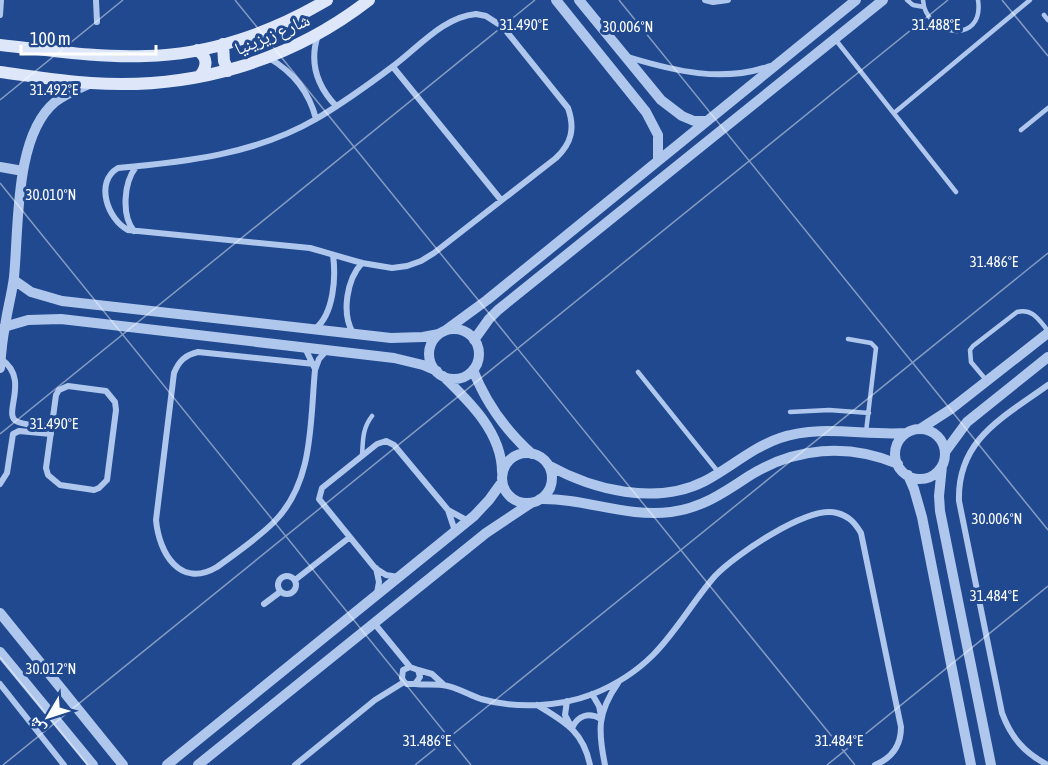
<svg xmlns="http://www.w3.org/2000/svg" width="1048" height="765" font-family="'Asap Condensed','Noto Naskh Arabic',sans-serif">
  <rect width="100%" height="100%" fill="#204990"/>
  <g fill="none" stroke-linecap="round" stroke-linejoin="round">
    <path stroke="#b0c7ed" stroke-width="4.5" d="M907,0L913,5L924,7
      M923,0C925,36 985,46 978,0
      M1044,15L1048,20
      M835,39L956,192
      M894,113L1030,0
      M1021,130L1048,108
      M848,339L871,343L876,348L866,432
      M638,372L719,473
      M987,381L971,362L970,350L973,346L1017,312C1033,308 1039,320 1048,331
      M790,412L829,410L869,413
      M362,456C363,441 362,429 372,416"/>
    <path stroke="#b0c7ed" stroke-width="6" d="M96,0L97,22
      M705,0L713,2L728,0
      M476,14L486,16L503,27L568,108C575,128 572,143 556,158L434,253L421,261L407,266L392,268L362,263L310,248L128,230C108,220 94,182 118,168C186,162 256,154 316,119C343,103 368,85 392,67C418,48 443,17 476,14Z
      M0,15L1,0
      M318,35C309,62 317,86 336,106
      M628,57C674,71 723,83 770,66
      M269,58C293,72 309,91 316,119
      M393,67L501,200
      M134,231C121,215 124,182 136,167
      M315,329C334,314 336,277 333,255
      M353,333C341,313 347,279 362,263
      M305,348L314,367
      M1,359C32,380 0,416 18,422C28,426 42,425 52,426
      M314,364L198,352C185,355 179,361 174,373L156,520C159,553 180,589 217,567C236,553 257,539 274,522C314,482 310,422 315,370L319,359L327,350
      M1048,385C1004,417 957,439 959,501L1002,713C1011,737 1024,753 1048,765
      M68,386L106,391L115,402L116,410L107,480L99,488L94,490L60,485L48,475L46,468L56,395L59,390Z
      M0,484L7,473L13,434L19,431L51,434
      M448,510L468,521
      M376,568L379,582L377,593
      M278 585a9 9 0 1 1 18 0a9 9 0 1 1-18 0Z
      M398,577L386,575L375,568L319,499L322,488L377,444L386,441L394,445L448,510L455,531
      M295,580L350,537
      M264,604L280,592
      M374,623L410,667
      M418,670L432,674L444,685
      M0,684L64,765
      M415,684C425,685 433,684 442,685C455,686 469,695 481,699C516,709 559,707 593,694C615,685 636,672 653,655C677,631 693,601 715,576C735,555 808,505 837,513C849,516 855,523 861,533L901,727C901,745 892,758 875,765
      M592,694L599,706L601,716
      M567,701L565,715L572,728C578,715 589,712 601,719
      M537,705C565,722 583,731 590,765
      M295,765L375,700L404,682L407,684H415L420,677L418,670L410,667L403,670L402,678L404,682
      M605,765C598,731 597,713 618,683"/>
    <path stroke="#b0c7ed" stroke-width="10" d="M556,0L646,112L658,135V159
      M579,0L661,100L682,116L694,121H705
      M0,167L23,171
      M14,280L31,292L62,301L391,338L423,337L439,334
      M4,327L28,320L61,319L394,358L423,365L437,371
      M429 354a25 25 0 1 1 50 0a25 25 0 1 1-50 0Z
      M446,330L487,300L856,0
      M474,340L489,319L498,310L883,0
      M0,368C1,354 2,340 5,327C7,310 12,294 14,277C19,228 14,136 55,102C66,93 78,89 91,83
      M473,370C486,403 505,430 532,454
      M443,376C470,402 502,433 502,472
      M920,429L951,409L1048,333
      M895 454a25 25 0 1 1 50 0a25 25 0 1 1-50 0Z
      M945,452L967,422L1048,357
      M502 478a25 25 0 1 1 50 0a25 25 0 1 1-50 0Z
      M548,465C593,490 656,506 705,481C730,468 753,447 780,438C821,424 864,436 906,433
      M942,466L939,496L940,511L991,765
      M908,475L914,489L922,517L971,765
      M540,499C585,498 627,518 671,512C702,508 725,492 749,476C795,447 848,443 898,464
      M0,613L123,765
      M0,652L93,765
      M167,765L474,516L489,500L502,482
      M198,765L486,533L531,503"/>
    <path stroke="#dde7f9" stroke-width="12" d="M223,44L224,61L228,71
      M0,45C48,50 97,58 146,56C209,55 273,32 327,0
      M197,50C208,57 208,67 199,77
      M0,72C30,76 61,81 91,83C192,90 289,62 369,0"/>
  </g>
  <path fill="none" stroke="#fff" stroke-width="1.5" stroke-opacity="0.45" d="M235,0L855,765M619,0L1048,530M1002,0L1048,56M0,100L123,0M0,183L471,765M0,434L535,0M0,657L88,765M3,765L948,0M415,765L1048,253M827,765L1048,586"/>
  <g text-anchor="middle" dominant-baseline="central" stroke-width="6" stroke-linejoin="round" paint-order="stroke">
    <g font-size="18" fill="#fff" stroke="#204990">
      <text transform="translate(272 34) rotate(-23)">شارع زيزينيا</text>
    </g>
  </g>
  <g font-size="15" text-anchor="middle" fill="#fff" stroke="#204990" stroke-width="6" stroke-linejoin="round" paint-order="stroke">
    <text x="524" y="30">31.490°E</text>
    <text x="936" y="30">31.488°E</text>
    <text x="628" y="32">30.006°N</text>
    <text x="54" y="95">31.492°E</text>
    <text x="51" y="200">30.010°N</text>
    <text x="994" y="267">31.486°E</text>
    <text x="54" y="429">31.490°E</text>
    <text x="997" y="524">30.006°N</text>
    <text x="994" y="601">31.484°E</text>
    <text x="51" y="674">30.012°N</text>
    <text x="427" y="746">31.486°E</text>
    <text x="839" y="746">31.484°E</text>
  </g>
  <g transform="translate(48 717) rotate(231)" stroke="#204990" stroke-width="4.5" paint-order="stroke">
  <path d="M0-4.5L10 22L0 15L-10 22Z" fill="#ffffff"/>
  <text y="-9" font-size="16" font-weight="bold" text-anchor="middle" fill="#ffffff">ش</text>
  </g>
  <path d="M21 45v9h135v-9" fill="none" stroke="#ffffff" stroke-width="3"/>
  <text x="30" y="45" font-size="18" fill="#ffffff" stroke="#204990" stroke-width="4.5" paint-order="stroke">100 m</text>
</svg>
